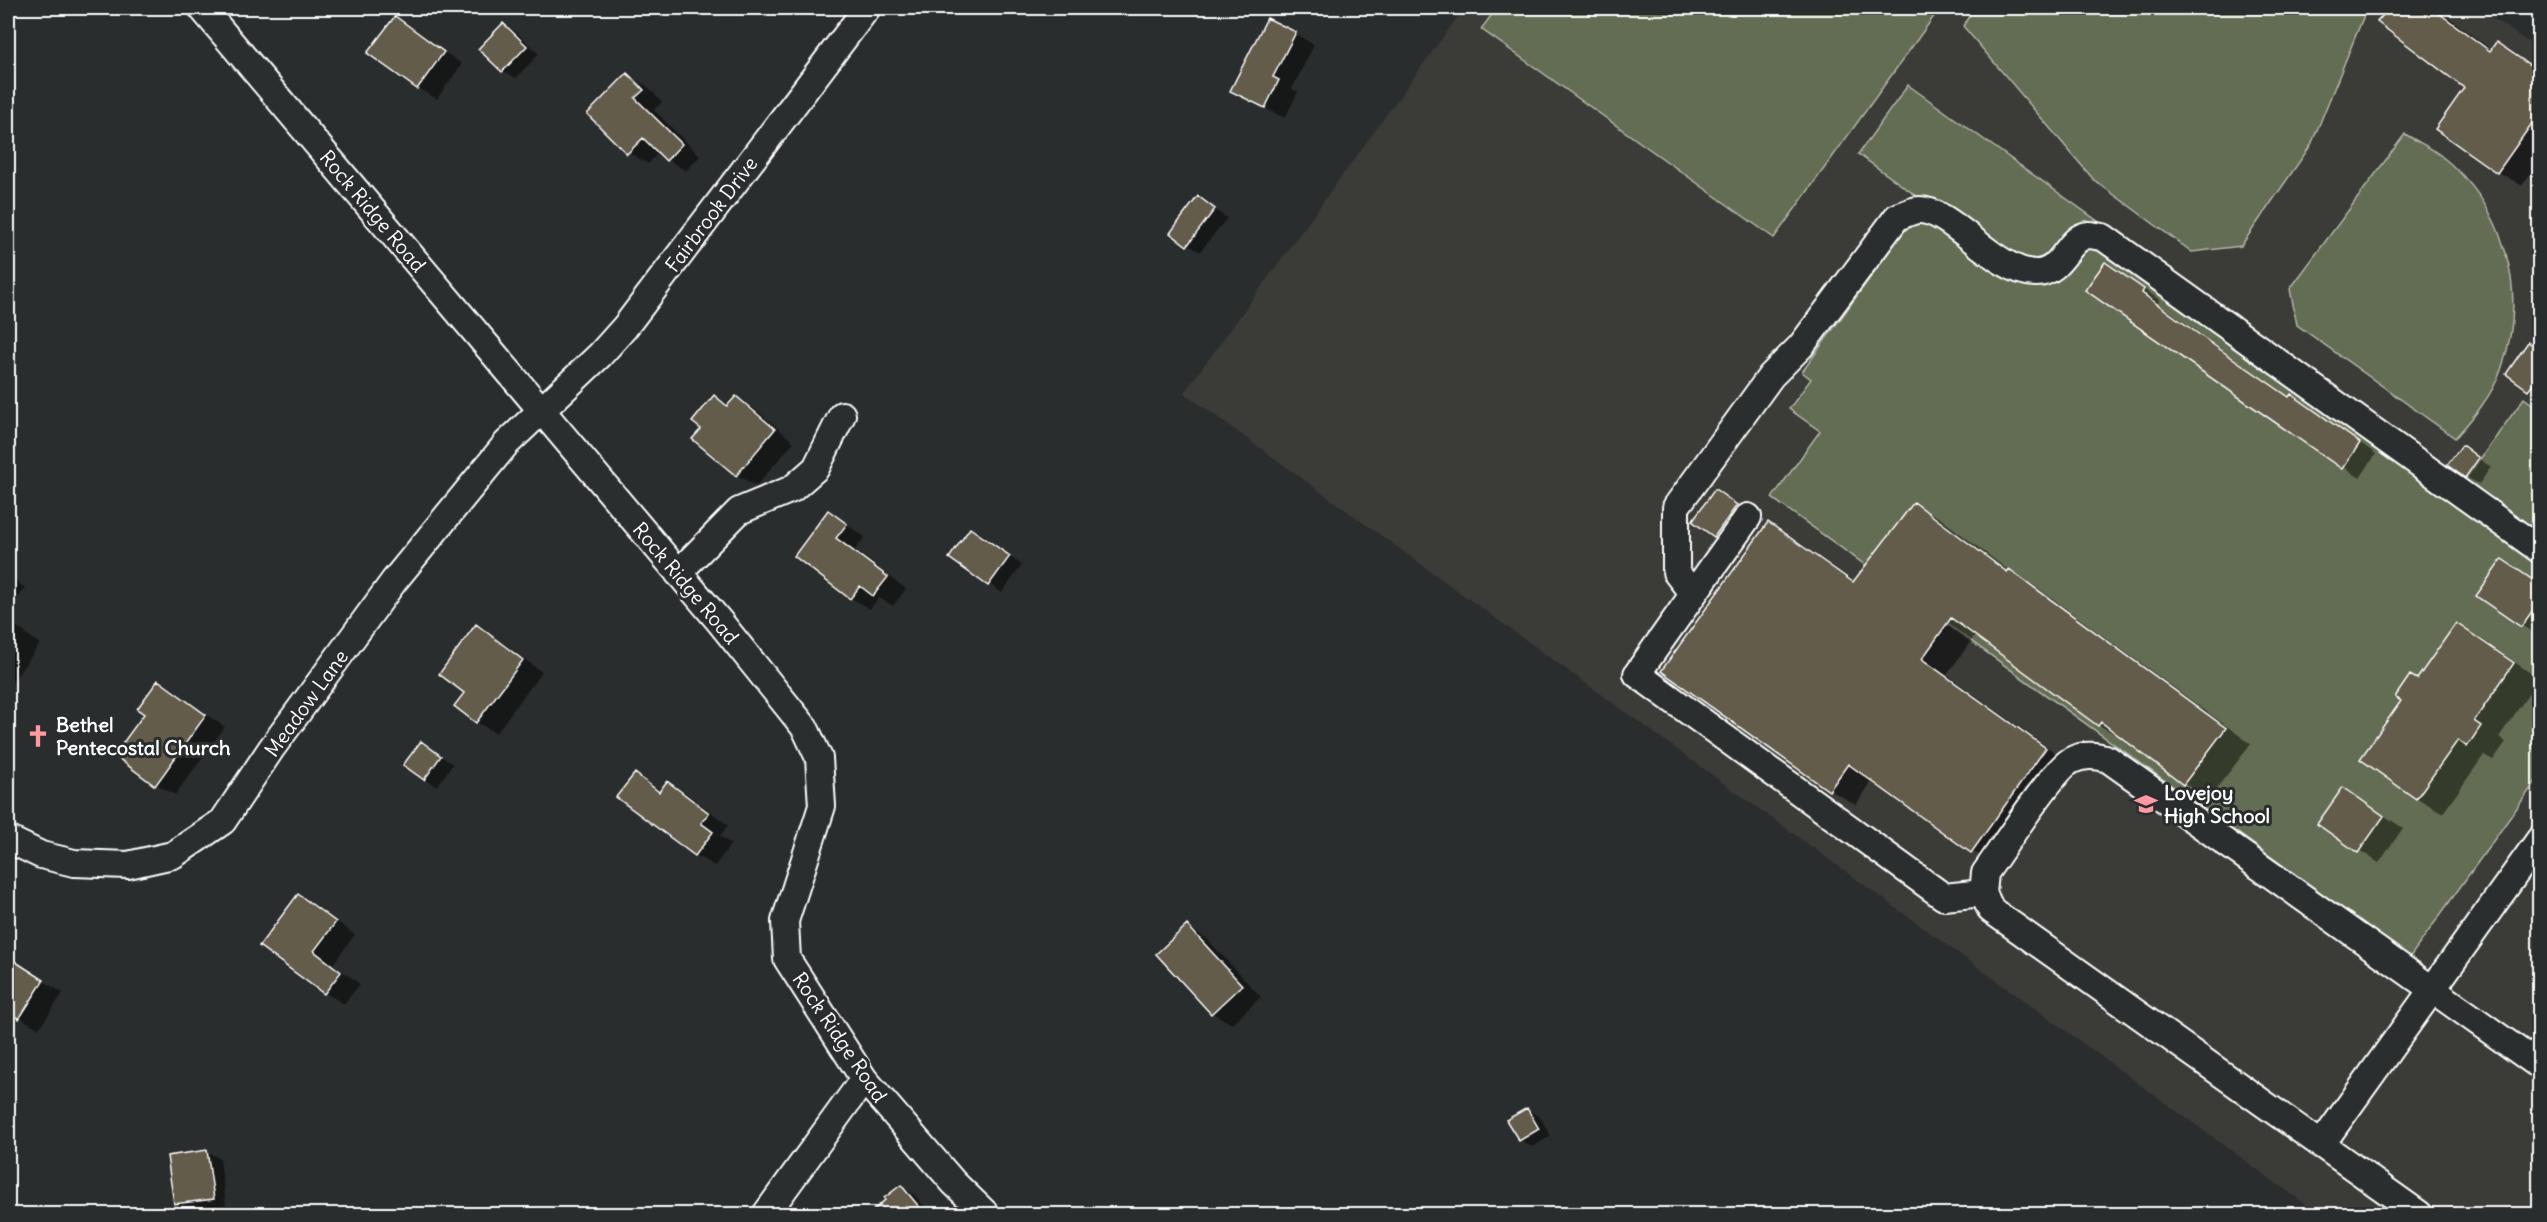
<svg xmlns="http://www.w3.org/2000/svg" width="2547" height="1222" font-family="Delius,sans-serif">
  <rect width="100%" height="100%" fill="#2a2d2e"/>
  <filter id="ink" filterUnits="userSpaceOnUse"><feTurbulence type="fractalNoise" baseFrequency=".0167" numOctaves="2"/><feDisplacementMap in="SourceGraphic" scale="12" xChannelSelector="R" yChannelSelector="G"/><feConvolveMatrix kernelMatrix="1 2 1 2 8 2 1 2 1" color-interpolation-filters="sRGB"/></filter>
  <g filter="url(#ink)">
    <path fill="#3b3b37" d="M1464,8H2479L2539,50V1214H2319L1184,393Z"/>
    <path fill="#646d53" stroke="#b2b6a9" stroke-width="1.5" d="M1497,8H1940L1774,238L1481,29Z
      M1974,8H2367L2311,145L2241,246L2192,252L2094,180L1963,26Z
      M1908,85L2272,346L2539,556V777L2410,957L1772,498L1820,431L1789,409L1811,379L1802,372L1925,202L1858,154Z
      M2405,134C2416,141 2430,147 2440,155C2506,206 2529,293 2501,370C2492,396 2473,418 2455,438L2297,325L2290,289Z
      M2524,398L2539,409V540L2462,484Z"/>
    <path fill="#0007" d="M2391,8H2436L2492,50L2497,44L2540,71V160L2522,186L2498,172L2466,87L2379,22Z
      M395,18L462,64L437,99L417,88Z
      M504,24L516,32L539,54L516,78L503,71L480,49Z
      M1295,33L1314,45L1292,89L1298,92L1285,118L1252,102Z
      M627,75L647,86L662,102L654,110L700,156L686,171L667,159L659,152L648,164L628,152Z
      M1198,198L1227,218L1200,252L1187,244Z
      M2105,264L2160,300L2158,303L2232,357L2290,398L2291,396L2308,406L2376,454L2360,478L2087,290Z
      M2540,350V395L2529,389Z
      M715,397L729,406L736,398L755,409L794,442L756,486L737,475Z
      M2462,447L2491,467L2479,484L2466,477Z
      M1716,491L1749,513L1727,543L1715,535Z
      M1914,504L1940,518L2012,573L2035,586L2251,744L2209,798L2184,783L2125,739L2098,725L1976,634L1947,675L2071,764L1998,866L1972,851L1873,780L1856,805L1830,790L1768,524L1794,539L1855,582Z
      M829,512L865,537L855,550L906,589L893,606L879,598L870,609L851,598L796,556Z
      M971,530L1022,565L1002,593L951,557Z
      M2503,561L2540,584V636L2522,626Z
      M8,575L25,588L8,611Z
      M8,620L40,644L8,688Z
      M2457,625L2483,640L2539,679L2499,737L2506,742L2493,760L2484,755L2443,813L2417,798L2362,759Z
      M476,626L495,637L542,672L496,733L476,722L466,692Z
      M159,682L225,727L175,795L156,784L146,714Z
      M421,743L453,764L437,786L424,779Z
      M635,775L661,791L668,783L687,794L728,825L720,836L731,844L715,866L695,855Z
      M2344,789L2403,828L2379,863L2319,824Z
      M299,896L318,907L355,935L333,964L360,984L344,1004L325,993Z
      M1187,927L1206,938L1261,997L1232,1024L1212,1013Z
      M8,959L63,993L39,1029L10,1011L8,1014Z
      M1527,1109L1540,1117L1551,1136L1532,1147L1520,1140Z
      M207,1151L220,1159L226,1205L188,1211L175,1203Z
      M901,1187L914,1194L931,1214H879Z"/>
    <path fill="#635c4c" stroke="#fff" stroke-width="1.5" d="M2389,8H2432L2490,51L2496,42L2540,72V112L2497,173L2435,129L2464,88L2377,22Z
      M395,16L444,52L417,89L367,53Z
      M1267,18L1296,32L1273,77L1279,80L1265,108L1230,91Z
      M503,23L527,46L502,72L478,49Z
      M627,73L644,90L635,98L682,144L666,161L643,138L627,154L587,114Z
      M1198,196L1215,209L1187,246L1170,233Z
      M2105,262L2144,289L2142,293L2215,346L2289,397L2291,394L2360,443L2342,469L2085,290Z
      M2528,342L2540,350V374L2528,390L2506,374Z
      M714,395L727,406L736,396L775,429L736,476L692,439L701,429L692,422Z
      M2462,445L2479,458L2465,478L2447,465Z
      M1715,489L1737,505L1714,537L1692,521Z
      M1914,502L2007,572L2009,569L2226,728L2183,785L2101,722L2098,726L1951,618L1922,659L2046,748L1971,853L1848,764L1829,791L1661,671L1768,522L1853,582Z
      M828,510L847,524L836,538L888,577L873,596L860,586L850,599L794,556Z
      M970,528L1010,556L988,586L949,558Z
      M2502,559L2540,585V600L2521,627L2476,596Z
      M2456,623L2514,663L2474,721L2481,726L2467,747L2458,740L2416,799L2360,759L2401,701L2395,697L2410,675L2417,679Z
      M476,624L523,660L476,723L454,706L464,693L439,674Z
      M158,680L206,715L155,786L114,755L144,714L137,709Z
      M421,741L441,756L424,780L403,765Z
      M635,773L659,792L667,781L709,813L701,823L713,832L695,856L616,797Z
      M2343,787L2384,816L2358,853L2317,824Z
      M298,894L336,922L314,951L341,972L324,994L259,946Z
      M1187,925L1242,985L1211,1014L1156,954Z
      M8,957L44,980L19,1019L8,1012Z
      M1527,1108L1539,1129L1519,1141L1506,1120Z
      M207,1150L214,1199L174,1204L167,1156Z
      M901,1185L926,1215H868L885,1200L884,1198Z"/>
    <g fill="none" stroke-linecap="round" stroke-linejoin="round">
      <g stroke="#fff" stroke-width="30">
        <path id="minor" d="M202,8L720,622L805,728L819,758L822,806L785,921L787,959L864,1079L954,1183L986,1214
          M1748,517L1637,674L1944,897L1983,893
          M678,573L739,511L792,489L816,468L842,415
          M1693,594L1676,572V507L1771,376L1801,346L1897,217C1904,215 1912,210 1919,210C1951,209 1995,272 2035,273C2063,274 2067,236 2089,235C2093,235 2099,237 2103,237L2540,550
          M8,839L41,855L74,863L128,865L173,855L223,821L271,749L394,581L506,444L600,355L625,327L867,8
          M2321,1145L2540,839
          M766,1214L864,1079
          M2419,1214L1991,910L1983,893L1985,873C2001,851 2053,769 2072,760C2084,754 2096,755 2108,759L2540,1066"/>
      </g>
      <use href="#minor" stroke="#2a2d2e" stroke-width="26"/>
    </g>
  </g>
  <defs>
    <g id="church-bare" transform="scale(1.8)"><path d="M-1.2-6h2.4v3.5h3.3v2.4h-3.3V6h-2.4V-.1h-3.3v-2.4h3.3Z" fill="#ff9aa2" stroke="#2a2d2e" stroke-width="2.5" paint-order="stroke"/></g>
    <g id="school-bare" transform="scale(1.8)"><path d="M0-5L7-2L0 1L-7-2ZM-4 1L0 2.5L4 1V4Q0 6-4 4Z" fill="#ff9aa2" stroke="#2a2d2e" stroke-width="2.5" paint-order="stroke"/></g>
  </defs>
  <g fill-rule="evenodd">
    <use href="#church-bare" x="38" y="736"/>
    <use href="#school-bare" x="2146" y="804"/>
  </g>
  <g text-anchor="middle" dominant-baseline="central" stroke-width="6" stroke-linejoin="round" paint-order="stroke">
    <g font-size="20" fill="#fff" stroke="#2a2d2e">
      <text transform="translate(373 211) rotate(50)">Rock Ridge Road</text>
      <text transform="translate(711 214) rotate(-53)">Fairbrook Drive</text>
      <text transform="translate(686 583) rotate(50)">Rock Ridge Road</text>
      <text transform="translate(306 703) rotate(-54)">Meadow Lane</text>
      <text transform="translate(840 1037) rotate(56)">Rock Ridge Road</text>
    </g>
    <g font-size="20" font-weight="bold" fill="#fff" stroke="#2a2d2e" text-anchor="start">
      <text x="56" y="724">Bethel<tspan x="56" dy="23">Pentecostal Church</tspan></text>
      <text x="2164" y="792">Lovejoy<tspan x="2164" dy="23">High School</tspan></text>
    </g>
  </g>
  <rect width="2547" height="1222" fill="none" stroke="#2a2d2e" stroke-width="30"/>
  <rect x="15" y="15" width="2517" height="1192" fill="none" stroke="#fff" stroke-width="2" filter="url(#ink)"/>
</svg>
